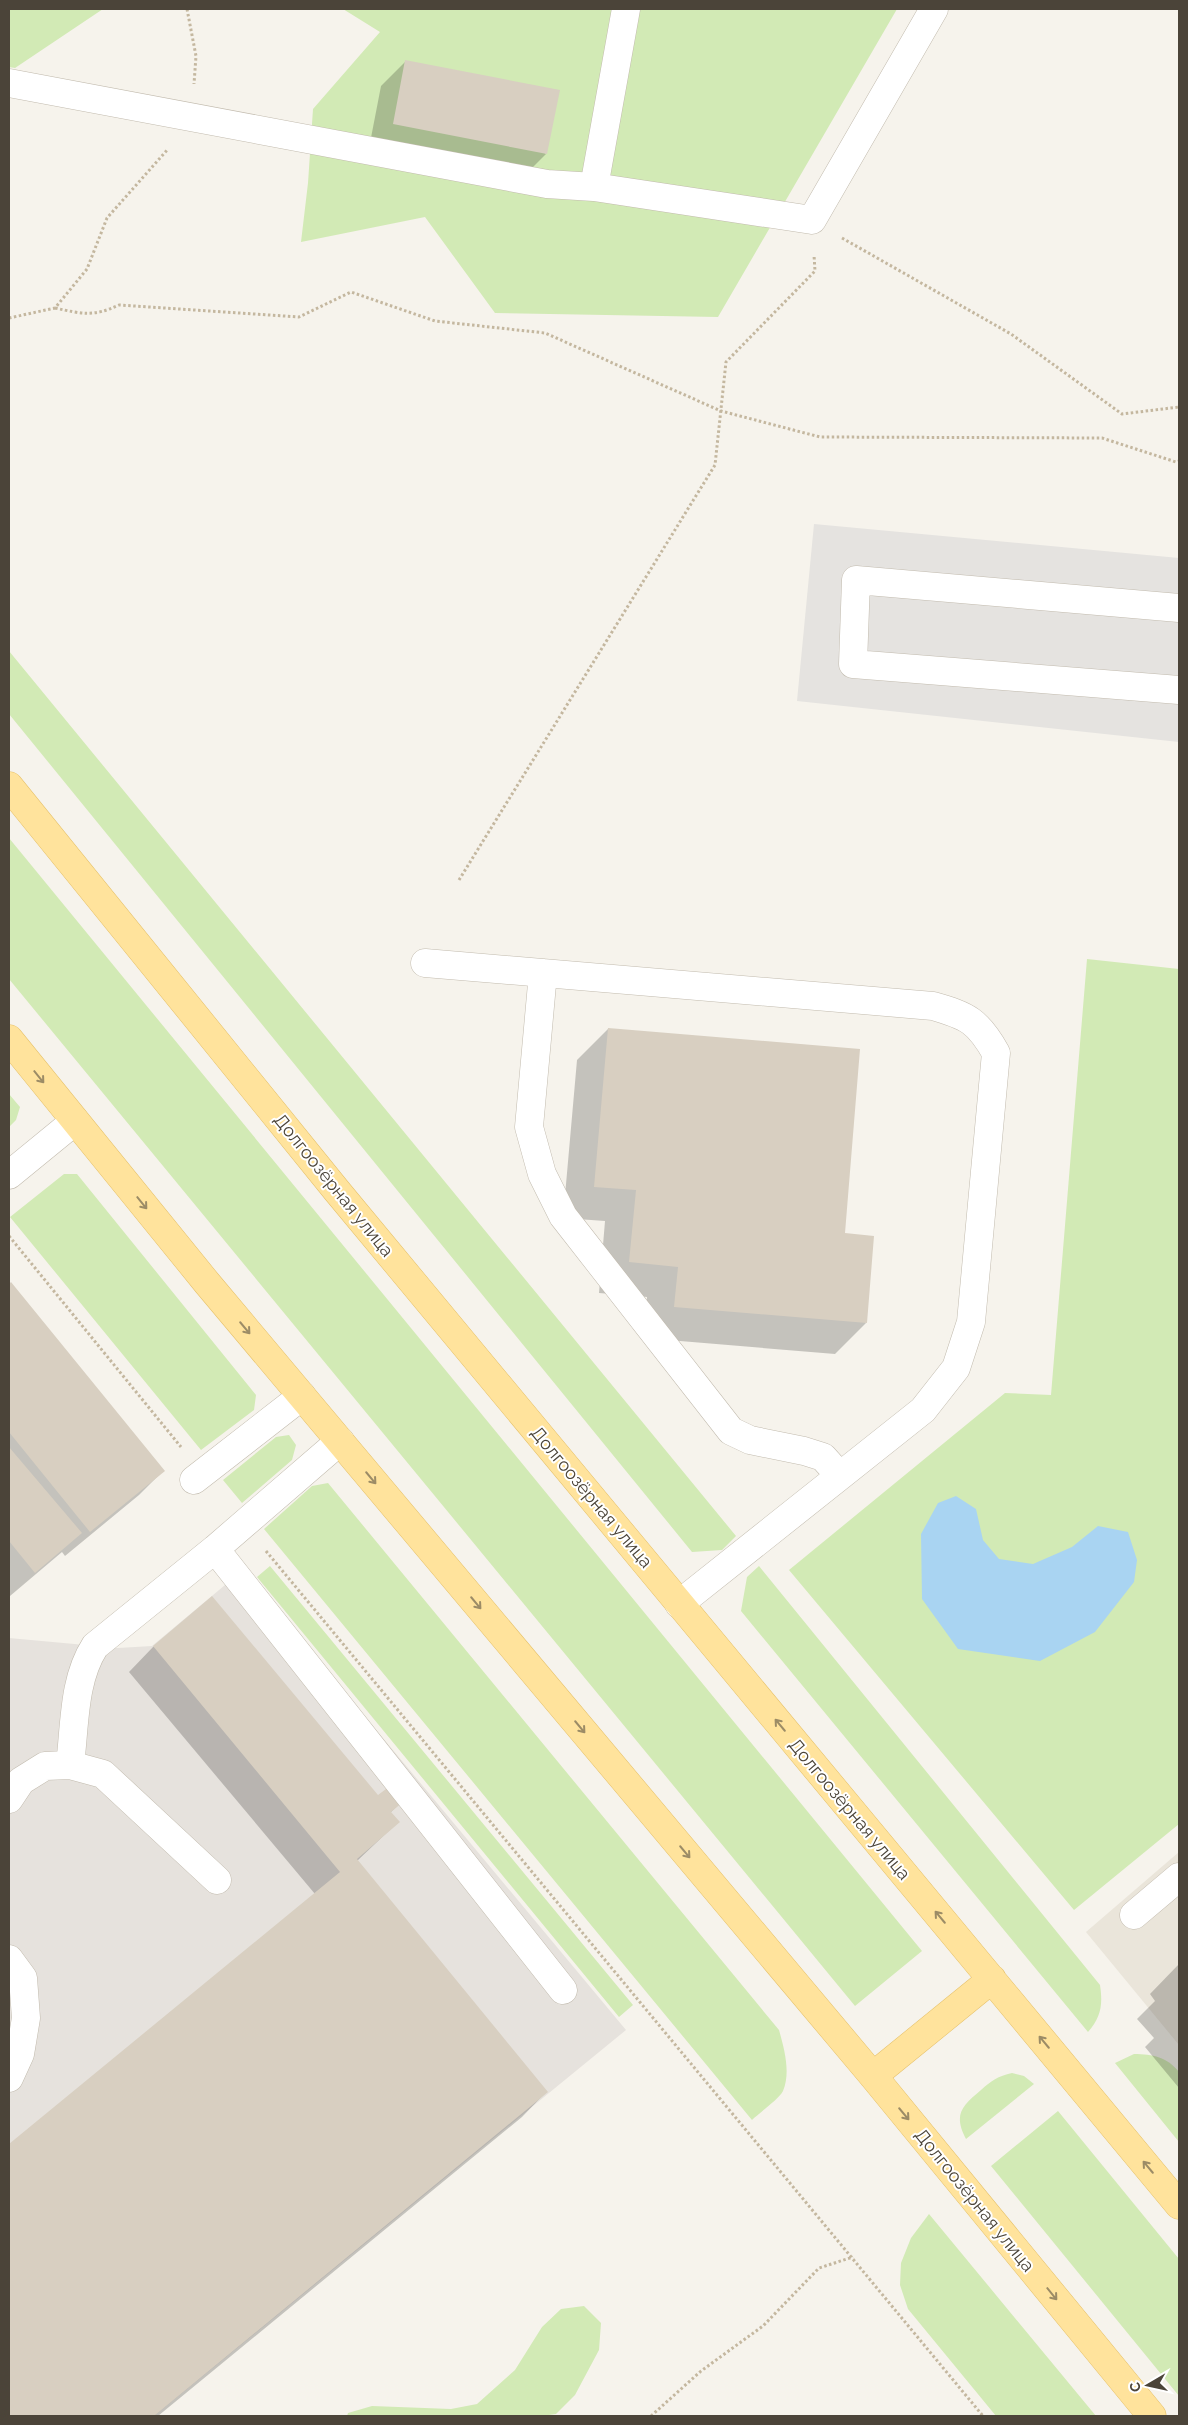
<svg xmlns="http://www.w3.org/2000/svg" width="1188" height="2425" font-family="Raleway,sans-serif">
  <rect width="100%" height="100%" fill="#f6f3ec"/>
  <path fill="#eae5da" d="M1179,1852V2045L1086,1932Z"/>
  <path fill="#e6e2dd" d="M243,1570L626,2030L154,2416H9V1638L118,1648L152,1646Z"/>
  <path fill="#d2eab5" d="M9,9H103L15,68L9,67Z
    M343,9H897L718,317L495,313L425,217L301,242L308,183L313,109L380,32Z
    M9,651L736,1536L722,1550L692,1552L9,714Z
    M9,838L922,1951L855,2006L9,979Z
    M1087,959L1179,969V1824L1074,1910L789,1570L1005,1393L1051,1395Z
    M9,1094L20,1107L16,1120L9,1127Z
    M64,1174H77L256,1395L254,1410L201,1450L10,1217Z
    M289,1435L296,1445L292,1460L242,1503L223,1480L276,1437Z
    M328,1483L779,2030C784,2048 791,2072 783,2091C779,2099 759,2113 752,2120L264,1529L312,1486Z
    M270,1566L633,2005L619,2017L257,1577Z
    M759,1566L1100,1985C1103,2005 1101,2017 1088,2032L741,1611L747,1577Z
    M1134,2054C1153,2054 1167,2057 1179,2072V2142L1115,2063Z
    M1012,2073L1024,2076L1034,2084L966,2139C953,2114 962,2106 981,2090C991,2081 998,2076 1012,2073Z
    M1058,2111L1179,2259V2396L991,2166Z
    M929,2214L1096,2416H996L908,2309L900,2285L901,2263L911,2238Z
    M584,2306L601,2323L599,2350L575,2395L556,2414L542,2416H347L348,2413L372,2406L451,2409L477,2404L515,2370L542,2327L561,2309Z"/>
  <path fill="#e5e3e0" d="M814,524L1179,558V742L797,701Z"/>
  <path fill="#a9d4f2" d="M956,1496L976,1509L983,1540L999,1559L1033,1564L1072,1547L1098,1526L1128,1532L1137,1560L1134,1582L1095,1632L1040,1661L958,1649L922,1599L921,1534L938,1503Z"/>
  <path fill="#0003" d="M406,61L546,154L522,178L369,148L381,86Z
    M608,1029L866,1323L835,1354L644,1338L647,1297L599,1293L605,1221L563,1218L577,1060Z
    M11,1284L163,1471L139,1495L65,1556L62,1552L10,1596L9,1286Z
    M212,1598L378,1797L401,1802L390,1813L398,1822L357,1861L546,2092L522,2117L158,2416H9V2146L315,1894L129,1672L153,1647Z
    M1179,1964V2088L1145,2047L1154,2038L1137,2019L1155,2001L1150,1994Z"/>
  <path fill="#d8cfc1" d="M405,60L560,90L547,154L393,124Z
    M608,1028L860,1049L845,1233L874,1236L867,1323L674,1307L678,1267L629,1262L636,1190L594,1187Z
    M11,1282L165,1471L90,1532L9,1432V1284Z
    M9,1447L82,1533L35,1573L9,1541Z
    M212,1596L378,1795L390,1786L403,1802L391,1812L400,1822L357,1859L548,2092L154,2416H9V2144L340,1872L153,1646Z"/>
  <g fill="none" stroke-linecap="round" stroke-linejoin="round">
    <g stroke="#c2bbae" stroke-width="29">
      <path id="minor" d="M9,83L547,184L594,187L812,220L934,9
        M594,187L626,9
        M1179,608L856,580L853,664L1179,690
        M425,963L933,1006C968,1016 978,1021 996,1053L971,1322L956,1368L923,1410L679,1604
        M543,973L529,1127L542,1174L563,1216L731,1431L750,1440L804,1451L823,1457L840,1476
        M9,1175L75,1121
        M194,1480L302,1396
        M215,1549L563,1990
        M70,1765C75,1725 73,1680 95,1646L215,1549L340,1441
        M9,1799L21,1781L45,1766L70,1765L103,1774L217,1880
        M1134,1915L1179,1877
        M9,1959L23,1978L26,2018L20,2054L9,2078"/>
    </g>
    <g stroke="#e6c16a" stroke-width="29">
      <path id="major" d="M9,786L337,1191L1179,2205
        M9,1039L207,1283L873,2076L1152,2416
        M873,2076L992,1979"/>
    </g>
    <path stroke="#c4b79f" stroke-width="3" stroke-dasharray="2.5 2.5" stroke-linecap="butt" d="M187,9L196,56L194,84
      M842,238L1011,334L1122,414L1179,407
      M55,308C83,314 93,317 119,305L299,317L351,292L435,321L545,333L721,411L820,437L1102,438L1176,462L1179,461
      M9,318L55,308L87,269L107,218L168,149
      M459,880L715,465L726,362L815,271L814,255
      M9,1236L181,1447
      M266,1551L983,2416
      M651,2416L701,2371L763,2326L819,2268L853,2257"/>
    <use href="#minor" stroke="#fff" stroke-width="28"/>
    <use href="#major" stroke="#ffe39c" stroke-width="28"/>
  </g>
  <defs><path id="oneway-shaft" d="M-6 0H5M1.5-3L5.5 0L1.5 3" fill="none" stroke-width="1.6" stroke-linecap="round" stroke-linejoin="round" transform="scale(1.25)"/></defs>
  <g stroke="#9c8c66">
    <use href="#oneway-shaft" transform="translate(39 1077) rotate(51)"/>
    <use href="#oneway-shaft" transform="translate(142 1203) rotate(51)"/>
    <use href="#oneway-shaft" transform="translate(245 1328) rotate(50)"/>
    <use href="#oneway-shaft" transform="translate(371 1478) rotate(50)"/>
    <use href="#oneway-shaft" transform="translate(476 1603) rotate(50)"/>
    <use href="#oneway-shaft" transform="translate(780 1725) rotate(-130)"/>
    <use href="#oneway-shaft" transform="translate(580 1727) rotate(50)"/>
    <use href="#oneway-shaft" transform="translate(685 1852) rotate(50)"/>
    <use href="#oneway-shaft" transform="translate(940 1917) rotate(-130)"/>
    <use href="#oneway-shaft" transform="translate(1044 2042) rotate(-130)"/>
    <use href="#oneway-shaft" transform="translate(904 2114) rotate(50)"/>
    <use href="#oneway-shaft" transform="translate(1148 2167) rotate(-130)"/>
    <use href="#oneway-shaft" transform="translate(1052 2294) rotate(51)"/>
  </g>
  <g text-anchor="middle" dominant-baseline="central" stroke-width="4" stroke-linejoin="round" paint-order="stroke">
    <g font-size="18" fill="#4b4439" stroke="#fff">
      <text transform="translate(334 1185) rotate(51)">Долгоозёрная улица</text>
      <text transform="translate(592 1497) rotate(50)">Долгоозёрная улица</text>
      <text transform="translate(850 1809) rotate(50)">Долгоозёрная улица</text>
      <text transform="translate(975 2200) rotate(51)">Долгоозёрная улица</text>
    </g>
  </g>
  <rect width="1188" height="2425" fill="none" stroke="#4b4439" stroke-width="20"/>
  <g transform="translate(1148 2385) rotate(261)" stroke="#ffffff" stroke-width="4" paint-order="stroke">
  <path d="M0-4L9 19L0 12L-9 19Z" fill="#4b4439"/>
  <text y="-8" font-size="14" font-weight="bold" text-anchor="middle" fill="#4b4439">С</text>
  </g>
</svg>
